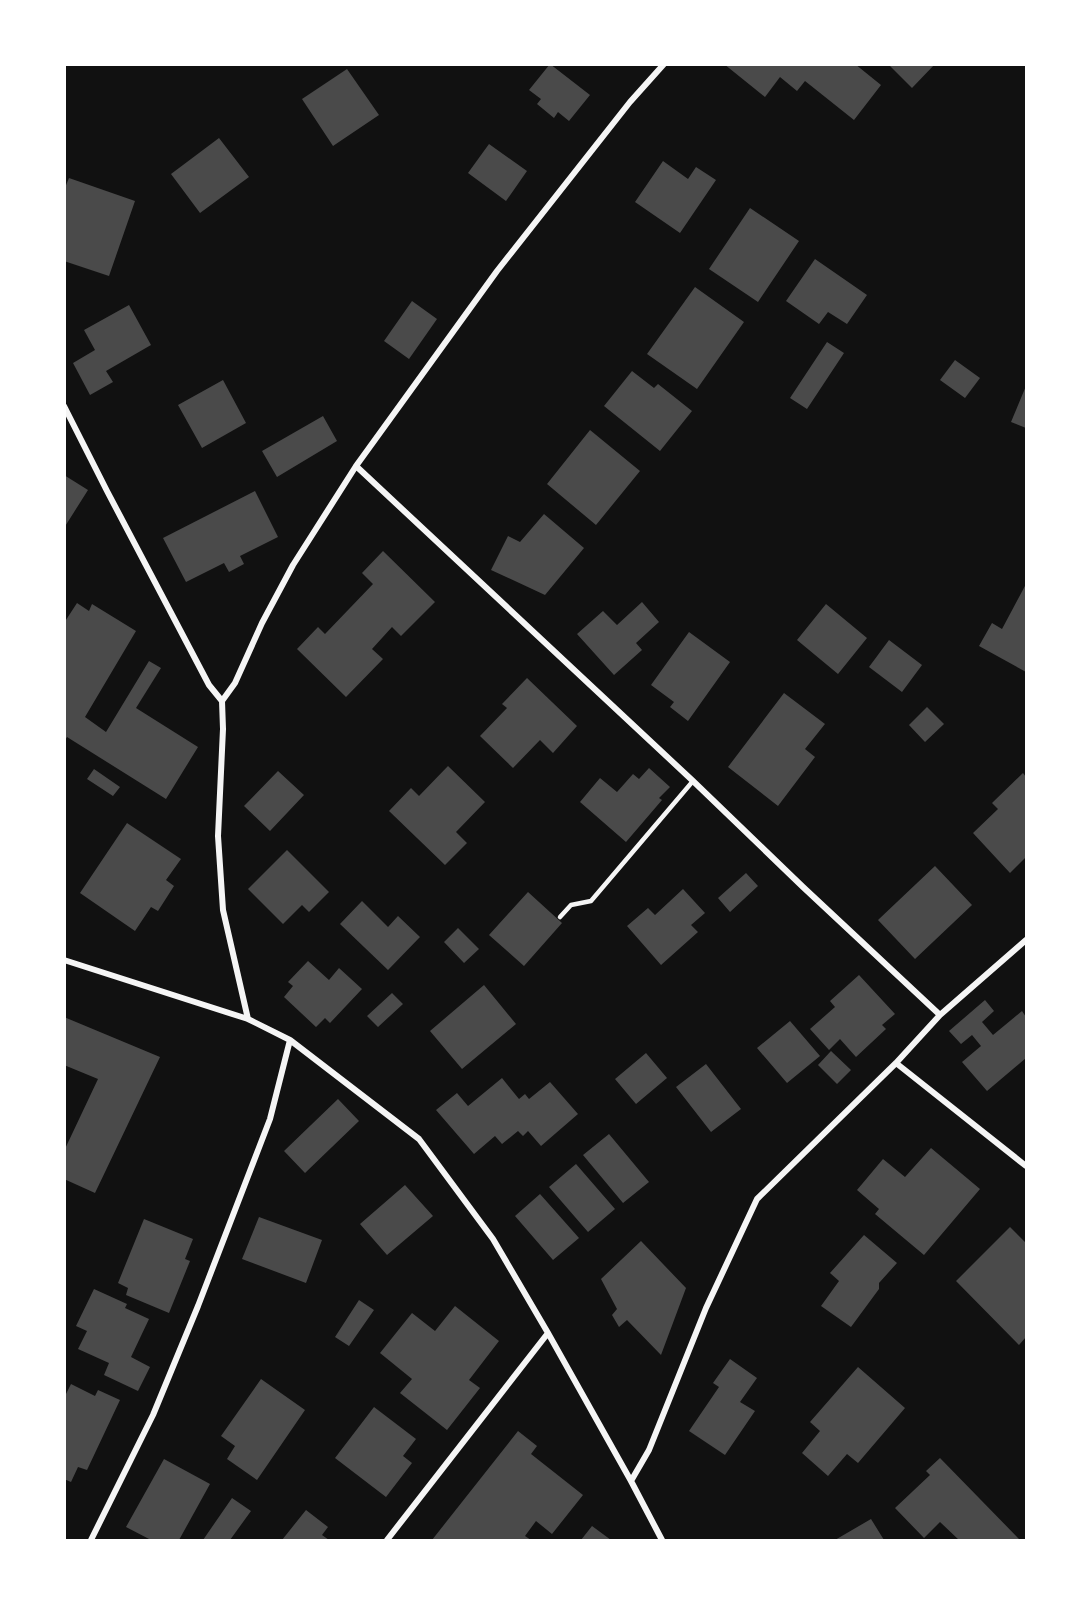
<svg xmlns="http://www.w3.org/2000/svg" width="1091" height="1605" font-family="'DM Sans',sans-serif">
  <rect width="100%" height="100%" fill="#111"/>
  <path fill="#4a4a4a" d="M550,64L590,95L569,121L558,112L554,118L537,104L541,99L529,90Z
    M724,64H855L881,85L854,120L805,81L797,91L780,77L765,97Z
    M888,64H935L912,88Z
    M347,69L379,115L333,146L302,99Z
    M219,138L249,177L200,213L171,174Z
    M489,144L527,171L506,201L468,173Z
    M663,161L688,179L696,167L716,180L680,233L635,202Z
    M69,178L135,201L109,276L64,261V190Z
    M750,208L799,241L758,302L709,269Z
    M815,259L867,295L847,324L828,312L819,324L786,301Z
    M695,287L744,322L697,389L647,354Z
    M412,301L437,319L409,359L384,341Z
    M129,305L151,345L106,371L113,382L90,395L73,363L95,350L84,330Z
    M827,342L844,353L807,409L790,398Z
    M955,360L980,378L965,398L940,380Z
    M632,371L654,388L658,384L692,411L660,451L604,406Z
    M223,380L246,423L202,448L178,405Z
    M1026,386V428L1011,422Z
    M323,416L337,441L277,477L262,451Z
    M590,430L640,471L596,525L547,484Z
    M64,475L88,490L64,528Z
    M255,491L278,537L240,556L244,564L229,572L224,563L186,582L163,538Z
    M544,514L584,548L545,595L491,570L508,536L520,542Z
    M383,551L435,602L401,636L392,627L372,649L383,659L346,697L297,649L318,627L325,634L373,584L362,573Z
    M1026,584V672L979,646L992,623L1002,629Z
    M642,602L659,622L636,643L642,650L614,675L577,634L603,611L617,625Z
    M77,603L89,611L92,604L136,631L85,717L106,732L149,661L161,668L136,708L198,747L166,799L67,737L64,742V623Z
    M826,604L867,638L838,674L797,640Z
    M689,632L730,662L688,721L670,707L674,702L651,685Z
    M889,640L922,665L902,692L869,667Z
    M527,678L577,726L553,753L540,740L513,768L480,736L507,708L502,704Z
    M784,693L825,724L805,749L815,757L778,806L728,767Z
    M927,707L944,724L925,742L909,725Z
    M448,766L485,802L456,832L467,843L445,865L389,811L411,788L419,796Z
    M649,768L670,787L659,798L662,800L626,842L580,802L600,778L617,792L633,774L639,779Z
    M94,769L120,787L113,796L87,779Z
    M278,771L304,795L270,831L244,806Z
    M1023,773L1026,777V857L1010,873L973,833L998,809L992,803Z
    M127,823L181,859L166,880L174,886L158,911L151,907L135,931L80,893Z
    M287,850L329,892L309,912L302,905L283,924L248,889Z
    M935,866L972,905L915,959L878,920Z
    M746,873L758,886L730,912L718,898Z
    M683,889L705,913L691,925L698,932L661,965L627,926L648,908L655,915Z
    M528,892L562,923L524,966L489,935Z
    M362,901L388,927L398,916L420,937L388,970L340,924Z
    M458,928L479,949L464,963L444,942Z
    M308,961L329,980L339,968L362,989L330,1023L325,1018L316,1027L284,997L293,986L288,982Z
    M859,975L895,1014L882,1025L886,1029L856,1057L840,1039L829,1050L810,1029L835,1007L830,1001Z
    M484,985L516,1024L462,1069L430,1031Z
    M392,993L403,1004L378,1027L367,1016Z
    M985,1000L994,1011L982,1022L993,1035L1022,1011L1026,1017V1058L987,1091L962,1062L981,1046L972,1035L961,1044L949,1031Z
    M64,1017L160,1057L95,1193L64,1179V1151L98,1079L64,1065Z
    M790,1021L820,1056L787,1083L757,1048Z
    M831,1051L851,1070L837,1084L818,1065Z
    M646,1053L667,1078L636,1104L615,1079Z
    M706,1064L741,1109L711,1132L676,1087Z
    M502,1078L519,1099L525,1094L529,1099L550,1082L578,1114L541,1146L528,1131L523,1136L518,1131L502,1144L495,1136L474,1154L436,1110L457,1093L468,1106Z
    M338,1099L359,1121L305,1173L284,1151Z
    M609,1134L649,1182L623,1203L583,1155Z
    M931,1148L980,1189L924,1255L875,1214L879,1209L857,1190L883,1159L905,1177Z
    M576,1164L615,1209L588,1232L549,1187Z
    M405,1185L433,1216L387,1255L360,1224Z
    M540,1194L579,1238L553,1260L515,1216Z
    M259,1217L322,1240L306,1283L242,1259Z
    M144,1219L193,1239L185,1259L190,1261L169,1313L126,1295L128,1288L118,1283Z
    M1010,1227L1026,1243V1337L1019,1345L956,1281Z
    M864,1235L897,1263L879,1283V1289L851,1327L821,1306L839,1281L830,1273Z
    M641,1241L686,1288L661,1355L627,1320L619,1327L612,1315L617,1309L601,1279Z
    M94,1289L127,1304L125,1308L149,1319L131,1357L150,1367L138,1391L104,1375L109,1363L78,1349L87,1331L76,1326Z
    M359,1300L374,1310L349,1346L335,1337Z
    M455,1306L499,1341L469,1380L480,1388L447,1430L400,1393L412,1379L380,1353L412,1313L435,1331Z
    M730,1359L757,1378L740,1402L755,1411L725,1455L689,1431L719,1387L713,1383Z
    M858,1367L905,1408L858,1463L847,1454L828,1476L802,1453L820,1431L810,1422Z
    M261,1379L305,1410L257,1480L227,1459L235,1446L221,1436Z
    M71,1384L95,1396L98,1390L120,1400L87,1470L78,1467L71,1482L64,1479V1398Z
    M374,1407L416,1439L403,1456L412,1463L386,1497L335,1458Z
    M518,1431L537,1446L531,1454L583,1495L552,1534L536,1521L525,1536L531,1540H432Z
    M940,1458L1020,1540H959L940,1522L924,1538L895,1508L930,1475L926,1471Z
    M164,1459L210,1484L179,1540H151L126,1527Z
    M232,1498L251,1511L230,1540H203Z
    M306,1510L328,1527L322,1535L329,1540H282Z
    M871,1519L884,1540H835Z
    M592,1526L611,1540H581Z"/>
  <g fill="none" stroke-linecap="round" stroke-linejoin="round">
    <path stroke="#f5f5f5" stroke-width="4.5" d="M560,917L571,905L591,901L693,781"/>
    <path stroke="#f5f5f5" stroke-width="6" d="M64,406L107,491L209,685L222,701
      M356,466L693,781L803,887L940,1015
      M64,960L248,1019L290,1040L419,1139L493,1239L548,1333L631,1481L662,1540
      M248,1019L223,910L218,836L223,729L222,701L235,683L262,623L293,565L356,466L497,271L630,102L664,64
      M896,1063L1026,1166
      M631,1481L649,1450L706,1308L757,1199L896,1063L940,1015L1026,940
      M91,1540L153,1415L198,1306L270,1119L290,1040
      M387,1540L548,1333"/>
  </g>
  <rect width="1091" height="1605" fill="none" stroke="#ffffff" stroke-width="132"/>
</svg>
